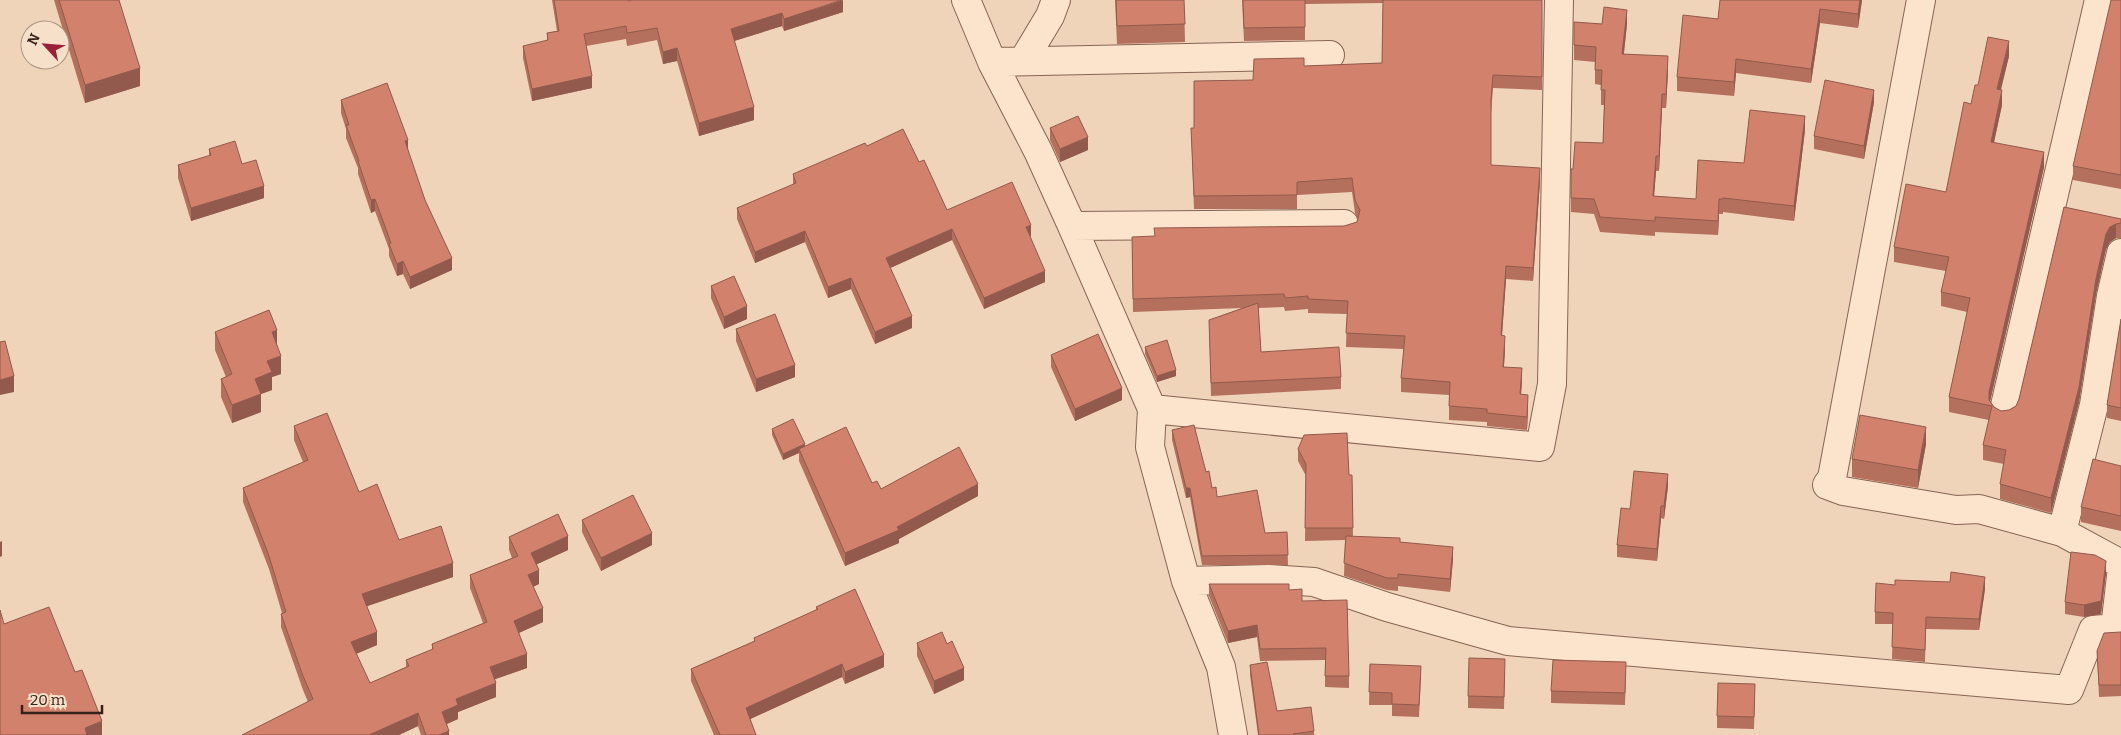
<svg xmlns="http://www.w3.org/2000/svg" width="2121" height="735" font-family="Bitter,serif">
  <rect width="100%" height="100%" fill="#f0d4b9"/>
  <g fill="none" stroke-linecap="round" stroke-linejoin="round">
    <g stroke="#876453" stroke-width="30">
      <path id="street" d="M966,0L992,62L1038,151L1072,226L1152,409L1150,447L1186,581L1221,667L1233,735
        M1921,0L1832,478L1827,485L1843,491L1956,510L1979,509L2062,532L2121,564
        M1023,61L1050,16L1056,0
        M992,62L1330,55
        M1072,226L1344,224
        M1152,409L1540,447L1552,384L1559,0
        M2004,410L2099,0
        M2062,532L2094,405L2111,296L2121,253
        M1186,581L1269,579L1314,582L1387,607L1508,641L2069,690L2093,630L2115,628L2121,576"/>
    </g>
    <use href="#street" stroke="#fbe3cc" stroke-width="28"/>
  </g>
  <path fill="#b46f5d" d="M54,0H119L140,86L85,103Z
    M552,0H628V1L843,12L784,31L782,26L734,41L754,120L699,136L677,61L663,64L657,40L627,46L626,39L586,46L592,88L532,101L523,58V46L547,41V33L557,31Z
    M1115,0H1184L1185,42L1117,44Z
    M1242,0H1542V90L1493,88L1491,114V165L1540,181L1533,281L1506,279L1502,335L1505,349L1504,367L1522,381L1521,394L1528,408L1527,430L1487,426V422L1449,420V395L1401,392V378L1404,349L1346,347L1347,314L1308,313V309L1285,311L1284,307L1258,308L1261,352L1341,377V389L1211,396L1209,320L1242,308L1133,312L1132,250L1154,236L1344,226L1357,222V219L1355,213L1352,192L1297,195V209H1194L1191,128H1194L1253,80L1304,66L1382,63L1383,3L1305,4V40L1244,41Z
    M1720,0H1862L1858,28L1820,23L1811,83L1736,73L1734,96L1677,91V77L1718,19Z
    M2121,0V189L2073,180V166Z
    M1574,22L1602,24H1627L1624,54L1668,71L1666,108H1662L1659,171H1656L1654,196L1696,199L1744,163L1805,130L1794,221L1723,212V214H1719L1718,235L1655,232V236L1600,232L1594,214L1571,212V169H1573L1603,143L1604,105H1601V85L1595,84V62L1574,60Z
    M2009,56L2001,90L2002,105L1994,142L2044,167L1990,401L1994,407L2001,411L2009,410L2016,406L2019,399L2064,207L2121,219V238H2116L2110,242L2106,249L2096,294L2079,402L2051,513L2000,499V484L2004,464L1983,460V445L1989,420L1949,412V397L1967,312L1941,306V292L1946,271L1894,262V247L1946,192L1971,104L1978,85Z
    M341,100L408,151L425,200L452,270L410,289L403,274L397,276L389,256V249L375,211L371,213L358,174V168L346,138V129L341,113Z
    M1874,102L1864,159L1814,149V136Z
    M1050,128L1088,150L1060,162L1050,140Z
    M867,146L919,162L947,210L1031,236H1030L1045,282L984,309L952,240L890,268L912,328L875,344L851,289L828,298L805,242L755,263L737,219V208L793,185V174Z
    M209,149L242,164L264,198L191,221L178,178V165L209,156Z
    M711,286L747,319L724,329L711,298Z
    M2121,319V421L2107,418V405Z
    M736,329L795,377L756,392L736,341Z
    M215,332L277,345L281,374L272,377V390L261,394V412L232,423L221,397V379L226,377L215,350Z
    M1145,347L1176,376L1157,382L1145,354Z
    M1051,355L1122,400L1075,421L1051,367Z
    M294,426L359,492L399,540L453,577L366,606L377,645L356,654L370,683L406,667V660L432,650V644L483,623L470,588V575L512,558L509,550V537L568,550L537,564L539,584L533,587L543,622L519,633L527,668L495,679L496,697L458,712V719L447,724L449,735H421L418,726L399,735H242L308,702L303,690L281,627V614L282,613L269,569L243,502V488L303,462L294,440Z
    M772,429L805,446L881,489L978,496L899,539V543L845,566L799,461V453L783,460L772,435Z
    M1172,430L1206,472L1212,488L1217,497L1265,533L1287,532L1288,565H1202L1190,497L1186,498L1172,440Z
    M1926,444L1918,488L1852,477V459Z
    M1298,449L1349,475H1352L1353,537L1400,542L1453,559L1450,592L1398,586V591L1387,590L1344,576L1345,540L1305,541L1306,476L1298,461Z
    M2121,466V531L2081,522V507Z
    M1668,486L1664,519L1661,518L1657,561L1617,557V545L1630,509Z
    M582,520L652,545L601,571L582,532Z
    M2106,573L2101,614L2084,617L2065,614V602Z
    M1209,584L1289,590L1302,601L1349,676V688L1325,687V660L1260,661L1257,637L1228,643L1209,596Z
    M1985,589L1979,630L1926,629L1925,662L1892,659L1893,624H1875V612Z
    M816,607L884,667L845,684L842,677L750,719L756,735H714L691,681V669L754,641V638L816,610Z
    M2121,632V696L2099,697L2097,651Z
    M917,643L964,680L934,694L917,656Z
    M1370,664L1421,678L1419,717L1392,716V705H1369Z
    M1250,665L1277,711L1314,731V735H1258L1250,675Z
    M1505,671L1504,709L1468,708V696Z
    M1626,674L1625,705L1551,703V691Z
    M1755,697L1754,729L1717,728V716Z"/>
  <path fill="#925a4c" d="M843,0V12L784,31V19Z
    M1860,0H1862L1858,28V14Z
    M1820,9V23L1811,83V69Z
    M1627,10V24L1622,68V54Z
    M782,13V26L731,42V29Z
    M2009,41V56L1997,104V89Z
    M677,48V61L663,64V52Z
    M1668,56V71L1666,108V94Z
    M1736,59V73L1734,96V82Z
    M140,68V86L85,103V85Z
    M592,76V88L532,101V89Z
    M1874,90V102L1864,159V146Z
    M2002,90V105L1991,156V142Z
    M1662,94V108L1659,171V156Z
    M754,107V120L699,136V123Z
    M1805,116V130L1794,221V206Z
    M1088,137V150L1060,162V149Z
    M408,140V152L405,141Z
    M2044,152V167L1989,406V392Z
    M1656,156V171L1653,210V196Z
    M1540,168V181L1533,281V268Z
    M264,186V198L191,221V208Z
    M375,199V211L371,213V200Z
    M1719,199V214L1718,235V221Z
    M2116,224V238L2110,242L2106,249L2096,294L2079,402L2051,513V498L2096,279L2106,234L2110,227Z
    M1031,225V236L1026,238V227Z
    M952,229V240L886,270V258Z
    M805,231V242L755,263V252Z
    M452,258V270L410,289V277Z
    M403,261V274L397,276V264Z
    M1506,266V279L1501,349V335Z
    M1045,271V282L984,309V298Z
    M851,278V289L828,298V287Z
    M747,306V319L724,329V317Z
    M912,316V328L875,344V332Z
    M277,330V348L272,332Z
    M1505,336V349L1503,380V367Z
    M281,356V374L272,377V390L261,394V412L232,423V405L255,379L267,361Z
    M795,365V377L756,392V379Z
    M1522,368V381L1520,408V394Z
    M1176,370V376L1157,382V376Z
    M14,376V392L0,395V380Z
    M1122,388V400L1075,421V409Z
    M1528,395V408L1527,430V417Z
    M1926,427V444L1918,488V470Z
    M805,444V450L799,449V453L783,460V454Z
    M1668,474V486L1664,519V506Z
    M978,484V496L899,539V543L845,566V553L897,527Z
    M1186,488H1190V497L1186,498Z
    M1661,506V518L1657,561V549Z
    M652,533V545L601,571V558Z
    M568,536V550L531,567V553Z
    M2,541V556L0,557V542Z
    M1453,547V559L1450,592V579Z
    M2106,561V573L2101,614L2084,617V605Z
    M453,563V577L362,608V594Z
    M539,570V584L528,589V575Z
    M1985,577V589L1979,630V619Z
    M543,608V622L514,635V621Z
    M1257,625V637L1228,643V631Z
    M377,632V645L351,656V642Z
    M527,654V668L490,681V667Z
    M884,655V667L845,684V672Z
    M842,664V677L746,721V708Z
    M964,668V680L934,694V681Z
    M496,683V697L458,712V719L442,726V712L456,699Z
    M418,713V726L399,735H369Z
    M102,721V735H85V728Z
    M449,731V735H439Z"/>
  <path fill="#d1816c" stroke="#925a4c" d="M59,0H119L140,68L85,85Z
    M554,0H628V1L632,0H842L784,19L782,13L731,29L754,107L699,123L677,48L663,52L657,28L627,33L626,26L584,34L592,76L532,89L523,46L548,40L547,33L559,31Z
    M1116,0H1184L1185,24L1117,26Z
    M1243,0H1305V27L1244,28Z
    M1383,0H1542V77L1493,75L1491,101V165L1540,168L1533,268L1506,266L1501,335L1505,336L1503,367L1522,368L1520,394L1528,395L1527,417L1487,413V409L1449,406L1450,382L1401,378L1405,336L1346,333L1348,301L1308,299V296L1285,298L1284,294L1133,299L1132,237L1155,236L1154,228L1344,226L1357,222L1360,210L1355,200L1352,178L1297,182V195L1194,196L1191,128H1194V81L1253,80L1254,59L1304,58V66L1382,63Z
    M1720,0H1860L1858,14L1820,9L1811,69L1736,59L1734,82L1677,77L1683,15L1718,19Z
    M2111,0H2121V175L2073,166Z
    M1604,7L1627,10L1622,54L1668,56L1666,94H1662L1659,156H1656L1653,196L1696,199L1698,160L1744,163L1750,110L1805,116L1794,206L1723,198V199H1719L1718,221L1655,217V221L1600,217L1594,199L1571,198V169H1573L1575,142L1603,143L1605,90H1601L1602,70H1595L1596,47L1574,45V22L1602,24Z
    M1988,37L2009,41L1997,89L2002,90L1991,142L2044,152L1989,392V400L1994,407L2001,411L2009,410L2016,406L2019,399L2064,207L2121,219V223L2116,224L2110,227L2106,234L2096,279L2079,387L2051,498L2000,484L2006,450L1983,445L1992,406L1949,397L1970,298L1941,292L1949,257L1894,247L1906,184L1946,192L1964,102L1971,104L1975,85H1978Z
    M1825,80L1874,90L1864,146L1814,136Z
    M387,83L408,140L405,141L425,200L452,258L410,277L403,261L397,264L389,244L391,243L375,199L371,200L358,161H359L346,125H349L341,100Z
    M1078,116L1088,137L1060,149L1050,128Z
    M903,129L919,162L924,160L947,210L1012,182L1031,225L1026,227L1045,271L984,298L952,229L886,258L912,316L875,332L851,278L828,287L805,231L755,252L737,208L796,183L793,174L865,143L867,146Z
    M235,141L242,164L256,160L264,186L191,208L178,165L211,155L209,149Z
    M734,276L747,306L724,317L711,286Z
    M1258,303L1261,352L1339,347L1341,377L1211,383L1209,320Z
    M269,310L277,330L272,332L281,356L267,361L272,372L255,379L261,394L232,405L221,379L232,374L215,332Z
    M775,314L795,365L756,379L736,329Z
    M2121,319V408L2107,405Z
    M1098,334L1122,388L1075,409L1051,355Z
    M1167,340L1176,370L1157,376L1145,347Z
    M5,341L14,376L0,380V342Z
    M327,413L359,492L377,484L399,540L441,526L453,563L362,594L377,632L351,642L370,683L409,666L406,660L433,649L432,644L487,622L470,575L518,556L509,537L558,514L568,536L531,553L539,570L528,575L543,608L514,621L527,654L490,667L496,683L456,699L458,705L442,712L449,731L439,735H426L418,713L369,735H242L313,699L303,676L281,614L286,612L269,556L243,488L308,460L294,426Z
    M1860,415L1926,427L1918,470L1852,459Z
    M793,419L805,444L783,454L772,429Z
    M1194,425L1206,472L1209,471L1212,488L1216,487L1217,497L1257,490L1265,533L1287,532L1288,555L1202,556L1190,488H1186L1172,430Z
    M846,427L872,483L877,481L881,489L959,447L978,484L897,527L899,530L845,553L799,449Z
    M1347,433L1349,475H1352L1353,528H1305L1306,464L1298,449L1304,435Z
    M2093,459L2121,466V516L2081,507Z
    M1634,471L1668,474L1664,506H1661L1657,549L1617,545L1621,508L1630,509Z
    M633,495L652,533L601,558L582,520Z
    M1346,536L1400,538V542L1453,547L1450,579L1398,574V578H1387L1344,563Z
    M2071,552L2095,555L2106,561L2101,601L2084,605L2065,602Z
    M1951,572L1985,577L1979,619L1926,617L1925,650L1892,647L1893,613L1875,612L1876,583L1895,585V580L1950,582Z
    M1209,584H1289V590L1302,589V601L1347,600L1349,676H1325L1326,648L1260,649L1257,625L1228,631Z
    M855,589L884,655L845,672L842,664L746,708L756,735H720L691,669L755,641L754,638L818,609L816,607Z
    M49,607L75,672L82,670L102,721L85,728L87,735H0V610L4,624Z
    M942,632L947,644L952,641L964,668L934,681L917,643Z
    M2121,632V685H2099L2097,651L2104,633Z
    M1469,658L1505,659L1504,697L1468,696Z
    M1553,660L1626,662L1625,693L1551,691Z
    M1267,662L1277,711L1311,707L1314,731L1293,734L1294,735H1259L1250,665Z
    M1370,664L1421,666L1419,705L1392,704V693L1369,692Z
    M1718,683L1755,684L1754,717L1717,716Z"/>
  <g transform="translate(45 45) rotate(296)"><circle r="24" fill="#f7e0c9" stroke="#a99483"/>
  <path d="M0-4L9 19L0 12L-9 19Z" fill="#9a1f39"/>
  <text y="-8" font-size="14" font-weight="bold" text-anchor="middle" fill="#352119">N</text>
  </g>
  <path d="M22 705v8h80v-8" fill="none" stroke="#352119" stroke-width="2.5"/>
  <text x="30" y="705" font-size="15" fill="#352119" stroke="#f7e0c9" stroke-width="4" paint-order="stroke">20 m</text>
</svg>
